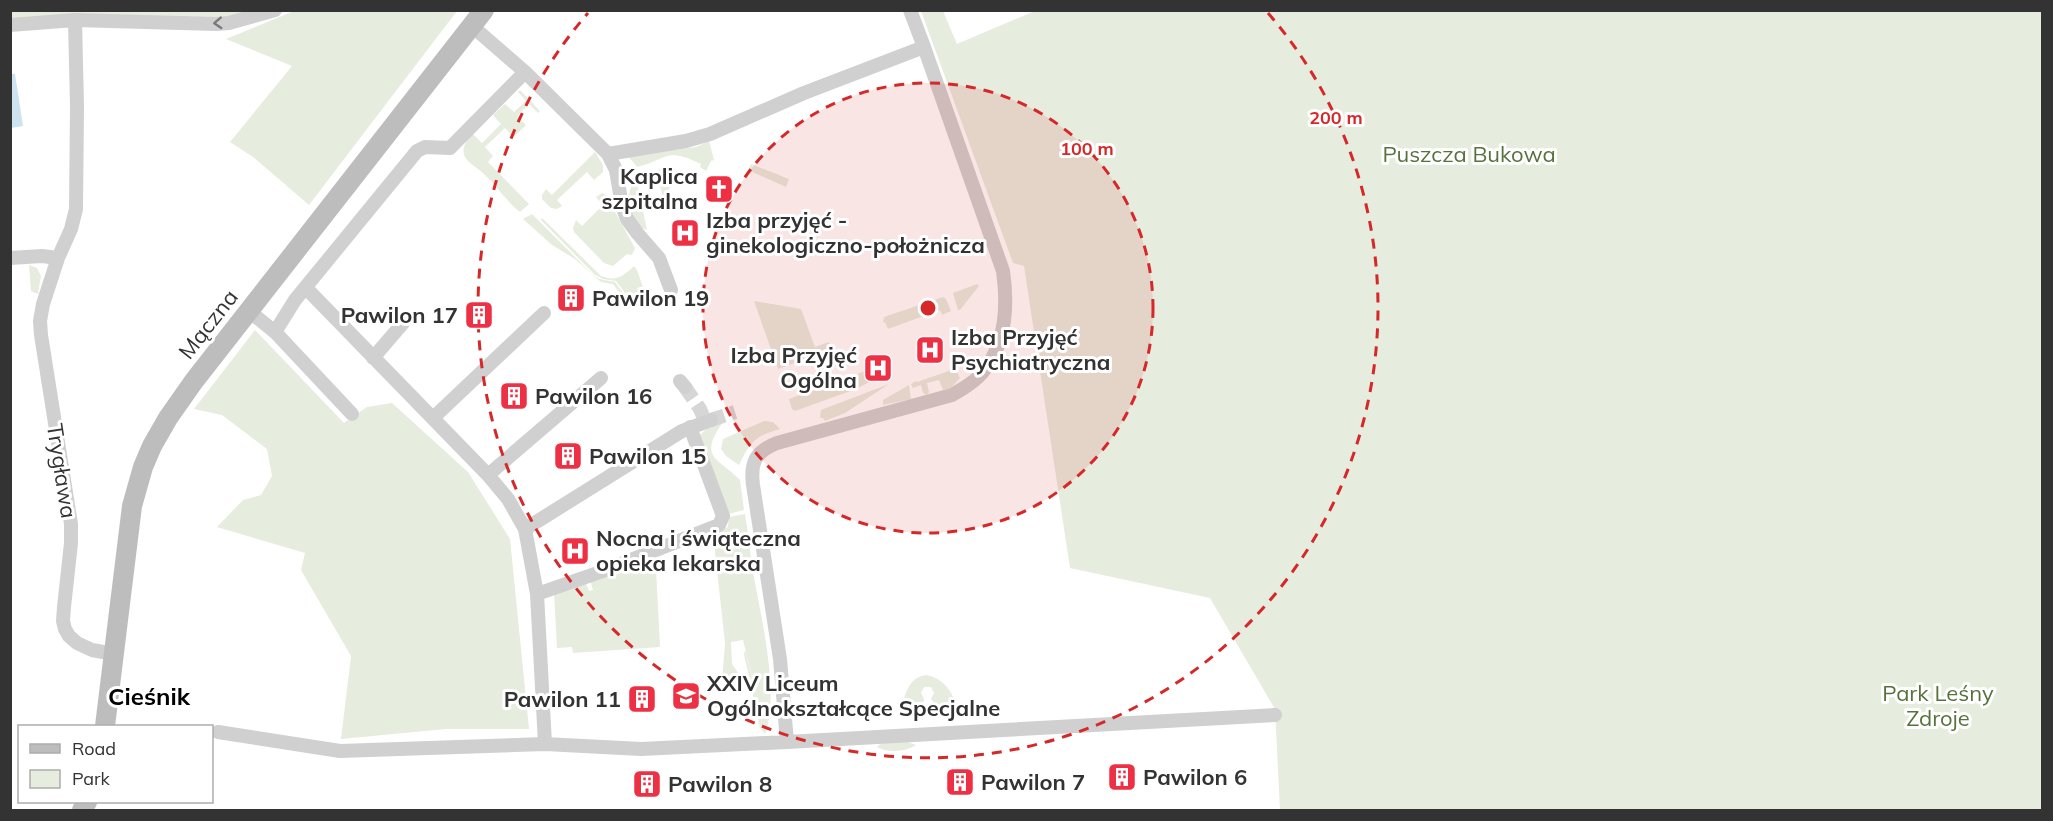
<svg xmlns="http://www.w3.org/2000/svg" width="2053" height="821" font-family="Mulish,sans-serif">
  <rect width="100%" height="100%" fill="#fff"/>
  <path fill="#e6ecde" d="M1037,10L2042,11V810H1280L1275,709L1210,598L1070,568L1024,266L1013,263L921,11H943L957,44Z
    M10,11H260L210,19L11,21Z
    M294,11H457L309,205L253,157L230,142L292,66L226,39Z
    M520,90L540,111L538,113L529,104L517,116L526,125L514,137L505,128L485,147L493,156L488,162L529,204L520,212C506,201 497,186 484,174C478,168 467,163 464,155C462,146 467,140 473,134L482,143L501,124L493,115L505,104L514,112L526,101L518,92Z
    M709,141L714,160L711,161L706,171L700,167L701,164C664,147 670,159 637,167L628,156L696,147Z
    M595,152L603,165V172L594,180L587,172L557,200L562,206L557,209L551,208L542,199V195L546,189L552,195Z
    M751,164L789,179L786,187L748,170Z
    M668,168L672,171L673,180L664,201L660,186L653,183V177L659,169Z
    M636,179L647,230C628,225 623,193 636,179Z
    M602,193L613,198L611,200L615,212L635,248L632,255L627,254L613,266L604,263L574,232L573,228L576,220L582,226L603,205L596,197Z
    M532,214L591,273L599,279L615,282L631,304L629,305L613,284L601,282L575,259L552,245L523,219Z
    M542,218L601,276C615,282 624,276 634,266L637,270L645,293L632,302L616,281L603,279L594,274L541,220Z
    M29,265L37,268L41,276L38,294L31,291Z
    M977,284L979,286L960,310H958L953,293Z
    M943,297L946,299L951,311L942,315L940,310L888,329L885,322L883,323L884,317Z
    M754,301L801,309L815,347L829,342L831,350L778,369Z
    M255,330L344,423L367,407L392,403L468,472L510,539L529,729H446L341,739L351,656L301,570L305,553L217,527L243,500L261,495L272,476L267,449L222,415L194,409Z
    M949,369L957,372L960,378L951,388L943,390L939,380L927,383L929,392L927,395L923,393L921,385L913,388L911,384L916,381L917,382L949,371Z
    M868,370L871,377L887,373L856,389L795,411L792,409L789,399Z
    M889,384L845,413L825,421L823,418H820L821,410Z
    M909,385L911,399L883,405V400Z
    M764,421L773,422L780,429C755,436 750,442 739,465L726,456L721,449L723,439Z
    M723,422C698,458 717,457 740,480L744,510L728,514L700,435L706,429Z
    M745,514C748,532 750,552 753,572C761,617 780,693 765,734L760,728L744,654L745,650L758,701L743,640L731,642L732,664L739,674L734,680L722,682L725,643L713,534L728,527L729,517Z
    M648,558L652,569L656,568L660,647L573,653L572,647L557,648L554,593L585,581L589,591L593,590L590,580Z
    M926,675C942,678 952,690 956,705H946L945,703H941L940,705H936L931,699L934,693L931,687H924L921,693L924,699L923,706L915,709L914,707L907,713L903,703C906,690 911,677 926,675Z
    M925,709H954L956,714L909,716Z
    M908,742L916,745C906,752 887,753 877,747L882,743Z"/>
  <path fill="#cde3ef" d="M11,74H15L23,126L11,128Z"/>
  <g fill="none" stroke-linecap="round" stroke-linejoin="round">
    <path stroke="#d6d6d6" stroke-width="14" stroke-dasharray="14 7" stroke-linecap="butt" d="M685,387L700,409L703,416
      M711,420L735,412"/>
    <path stroke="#d0d0d0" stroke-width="14" d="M75,20L77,106L76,209L71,229L58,258L43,304L40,321L41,335L71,524V543L64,607L63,621L65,629L69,636L77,643L92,650L114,654
      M10,25L75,20L216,24L229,23L275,10
      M472,26L525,72L608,154L686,141L710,134L804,93L924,47L910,10
      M608,154L616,170L622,206L627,219L638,234L659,258L671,290
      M10,258L42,256L58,258
      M306,288L488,475L508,499L525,529L537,594L545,744
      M249,311L275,332
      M373,358L403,323
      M680,381L685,387
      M352,414L275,332L295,300L417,151L425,147L450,148L525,72
      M433,418L544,313
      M488,475L601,378
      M525,529L682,431L711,420
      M537,594L603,571L719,525L723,516L690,427
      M218,732L340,751L545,744L641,749L787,742L780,659L753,485C750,462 756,451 777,443L952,395C962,389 974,383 982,373C1006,345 1008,306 1003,271L924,47
      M787,742L1275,715"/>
    <path stroke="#bdbdbd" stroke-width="20" d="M105,726L132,506L143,467L152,446L168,418L194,381L484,10
      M82,810L87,802"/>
  </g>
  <defs><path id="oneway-chevron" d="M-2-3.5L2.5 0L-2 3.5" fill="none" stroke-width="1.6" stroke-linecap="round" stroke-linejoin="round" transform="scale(1.5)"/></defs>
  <use stroke="#7a7a7a" href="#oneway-chevron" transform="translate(218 23) rotate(177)"/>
  <circle cx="928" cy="308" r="225" fill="#d62828" fill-opacity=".12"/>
  <g fill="none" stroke="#d62828" stroke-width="3" stroke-dasharray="10 8">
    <circle cx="928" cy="308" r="225"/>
    <path d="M1268 13A450 450 0 1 1 588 13"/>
  </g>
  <defs>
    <g id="church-square" transform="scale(1.5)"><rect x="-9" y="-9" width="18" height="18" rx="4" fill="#ee3044" stroke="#fff"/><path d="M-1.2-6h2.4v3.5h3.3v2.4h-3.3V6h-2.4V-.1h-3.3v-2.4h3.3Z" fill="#fff"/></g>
    <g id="hospital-square" transform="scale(1.5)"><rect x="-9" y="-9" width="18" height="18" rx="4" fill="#ee3044" stroke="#fff"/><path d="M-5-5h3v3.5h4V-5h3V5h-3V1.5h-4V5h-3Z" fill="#fff"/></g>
    <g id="building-square" transform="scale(1.5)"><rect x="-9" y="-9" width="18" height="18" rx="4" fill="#ee3044" stroke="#fff"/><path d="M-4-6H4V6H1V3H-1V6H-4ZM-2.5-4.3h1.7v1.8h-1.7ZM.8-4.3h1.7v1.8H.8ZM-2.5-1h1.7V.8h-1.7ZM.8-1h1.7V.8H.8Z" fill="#fff"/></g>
    <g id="school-square" transform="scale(1.5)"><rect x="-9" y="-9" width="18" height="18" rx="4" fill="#ee3044" stroke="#fff"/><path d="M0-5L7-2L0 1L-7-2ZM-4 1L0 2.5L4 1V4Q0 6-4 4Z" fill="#fff"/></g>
  </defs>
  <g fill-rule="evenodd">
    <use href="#church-square" x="719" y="189"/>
    <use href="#hospital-square" x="685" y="233"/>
    <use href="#building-square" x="571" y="298"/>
    <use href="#building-square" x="479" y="315"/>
    <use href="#hospital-square" x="930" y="350"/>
    <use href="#hospital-square" x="878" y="368"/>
    <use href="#building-square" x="514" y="396"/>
    <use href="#building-square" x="568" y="456"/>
    <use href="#hospital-square" x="575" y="551"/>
    <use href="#school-square" x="686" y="696"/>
    <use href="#building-square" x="642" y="699"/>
    <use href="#building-square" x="1122" y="777"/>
    <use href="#building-square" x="960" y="782"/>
    <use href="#building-square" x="647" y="784"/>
  </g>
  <g text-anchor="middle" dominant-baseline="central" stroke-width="6" stroke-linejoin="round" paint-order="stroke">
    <g font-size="22" fill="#57723c" stroke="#fff">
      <text x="1469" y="154">Puszcza Bukowa</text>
      <text x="1938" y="693">Park Leśny<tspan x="1938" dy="25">Zdroje</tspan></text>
    </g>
    <g font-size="22" font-weight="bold" fill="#333" stroke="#fff" text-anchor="start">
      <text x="698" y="176" text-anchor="end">Kaplica<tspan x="698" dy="25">szpitalna</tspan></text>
      <text x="706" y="220">Izba przyjęć -<tspan x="706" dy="25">ginekologiczno-położnicza</tspan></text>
      <text x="592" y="298">Pawilon 19</text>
      <text x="458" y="315" text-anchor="end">Pawilon 17</text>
      <text x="951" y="337">Izba Przyjęć<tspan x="951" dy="25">Psychiatryczna</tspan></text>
      <text x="857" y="355" text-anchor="end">Izba Przyjęć<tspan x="857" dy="25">Ogólna</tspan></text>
      <text x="535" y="396">Pawilon 16</text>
      <text x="589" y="456">Pawilon 15</text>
      <text x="596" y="538">Nocna i świąteczna<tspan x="596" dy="25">opieka lekarska</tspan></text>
      <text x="707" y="683">XXIV Liceum<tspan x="707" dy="25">Ogólnokształcące Specjalne</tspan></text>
      <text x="621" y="699" text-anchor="end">Pawilon 11</text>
      <text x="1143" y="777">Pawilon 6</text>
      <text x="981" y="782">Pawilon 7</text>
      <text x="668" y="784">Pawilon 8</text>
    </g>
    <g font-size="22" fill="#333" stroke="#fff">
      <text transform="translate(208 324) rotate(-52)">Mączna</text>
      <text transform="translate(62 471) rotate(81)">Trygława</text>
    </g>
    <g font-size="24" font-weight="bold" fill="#000" stroke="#fff">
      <text x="149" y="696">Cieśnik</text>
    </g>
  </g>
  <circle cx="928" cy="308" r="9" fill="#d62828" stroke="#fff" stroke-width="3"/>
  <g font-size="18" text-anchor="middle" font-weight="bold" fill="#d62828" stroke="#fff" stroke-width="6" stroke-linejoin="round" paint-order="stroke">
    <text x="1336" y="124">200 m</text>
    <text x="1087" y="155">100 m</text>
  </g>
  <rect width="2053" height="821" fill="none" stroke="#333333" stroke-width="24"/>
  <rect x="18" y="725" width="195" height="78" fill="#ffffff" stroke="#adadad" stroke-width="1.5"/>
  <rect x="30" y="744" width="30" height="9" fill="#bdbdbd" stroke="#adadad" stroke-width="1.5"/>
  <text x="72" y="755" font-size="18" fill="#333333">Road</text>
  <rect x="30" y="770" width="30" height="18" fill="#e6ecde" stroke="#adadad" stroke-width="1.5"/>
  <text x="72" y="785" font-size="18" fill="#333333">Park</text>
</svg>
